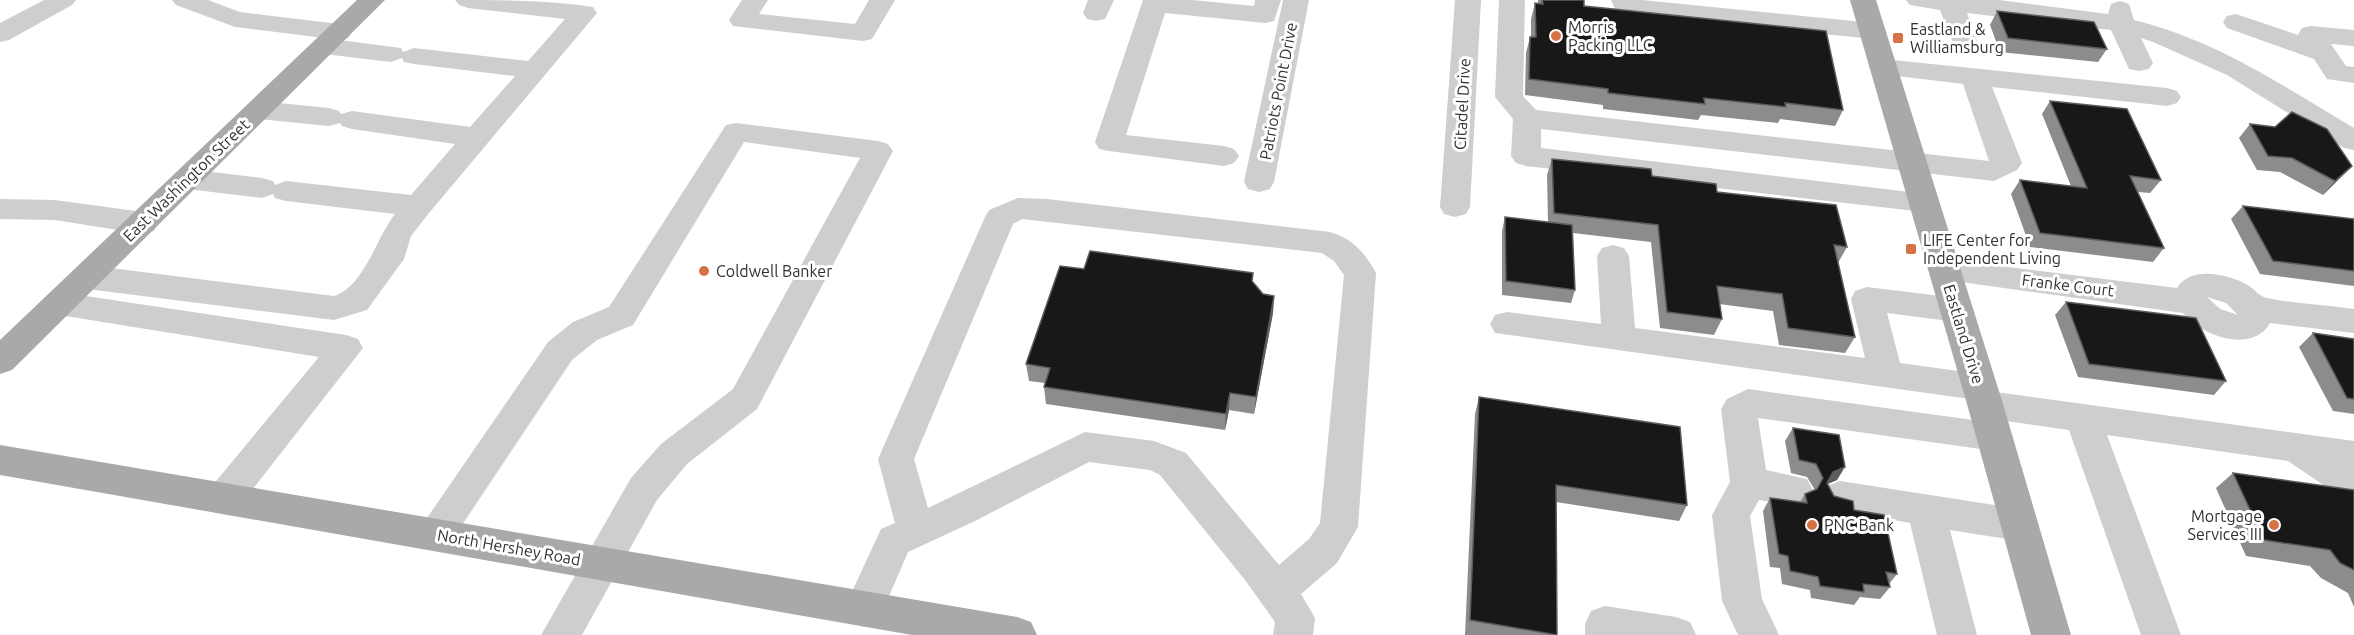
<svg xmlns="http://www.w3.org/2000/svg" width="2354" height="635" font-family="Ubuntu,sans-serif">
  <rect width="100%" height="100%" fill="#fff"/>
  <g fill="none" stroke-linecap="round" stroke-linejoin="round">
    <path fill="#cecece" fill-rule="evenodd" d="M44,0H76L72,5L9,40L0,42V23Z
      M172,0H208L240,12L339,24L348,26L352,32L348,38L339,40L401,48L403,52L414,48L528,61L565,19L468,8L459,5L455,0C501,0 549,0 593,7L597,13L429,213L411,236L404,259L367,310L334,320L87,289L76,285L71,277L76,269L87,265L334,296C364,287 377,236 395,214L286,201L275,198L273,194L262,198L187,189L176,186L172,179L176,172L187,169L262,178L273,181L275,185L286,181L411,195L455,144L352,129L342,126L340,123L329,126L259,119L249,116L245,110L249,104L259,101L329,108L339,111L341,114L352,111L470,127L515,76L414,64L404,62L402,58L391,62L324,54L315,52L311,46L315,40L324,38L235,27L176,5Z
      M742,0H768L759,14L855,24L869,0H895L872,39L863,41L733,26L729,20Z
      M1088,0H1114L1105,19L1096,21L1087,19L1083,13Z
      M1143,0H1192L1254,6L1255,0H1281L1274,21L1265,23L1165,13L1126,135L1224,146L1234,149L1239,156L1234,163L1224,166L1109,151L1099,149L1095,142Z
      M1283,0H1309L1274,182L1270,189L1259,192L1248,189L1244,182Z
      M1455,0H1481L1470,207L1466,214L1455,217L1444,214L1440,207Z
      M1499,0H1525L1523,96L1536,110L1989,161L1963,84L1873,73L1869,67L1873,61L1883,59L2167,88L2177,91L2181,97L2177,103L2167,106L1992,87L2022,163L2017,170L1994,181L1541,129V148L1935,195L1939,202L1935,209L1924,212L1526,166L1516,163L1511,156L1513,119L1495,97Z
      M1611,0H1642L1873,23L1882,25L1886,31L1882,37L1873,39L1625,14L1616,11Z
      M1906,0H1999L2108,14L2111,4L2120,1L2129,4L2134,20C2216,40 2283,86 2354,128V150L2344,148L2227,75L2153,42L2141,38L2153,63L2149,69L2139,71L2129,69L2111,30L1967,13L1978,44L1974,50L1965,52L1956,50L1940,10L1910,5Z
      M2236,14L2298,35L2302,28L2311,26L2354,30V46L2331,44L2346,66L2354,67V83L2327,79L2314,59L2227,28L2223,22L2227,16Z
      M736,123L878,141L888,144L893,151L757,409L687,464L657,500L582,635H541L631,478L661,444L733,389L860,158L744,142L633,325L597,340L572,360L448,546L435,550L422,546L416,534L548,342L573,322L609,307L726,125Z
      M1018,198L1047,199L1330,232C1352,238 1365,253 1376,273L1358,527L1337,563L1301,594L1315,618L1313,635H1273L1275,622L1245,580L1160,475L1150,470L1089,462L975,521L908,552L878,622L864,627L850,622L844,609L881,529L895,523L878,459L985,217L989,210ZM1022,219L1322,253L1334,261L1344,275L1320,523L1309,539L1279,565L1186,453L1154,441L1085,432L928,508L914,459L1013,224Z
      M0,199L55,200L143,212L154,215L158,223L154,231L143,234L55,220L0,219Z
      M1613,245L1624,248L1629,256L1635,328L1865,358L1851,299L1855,291L1867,287L1957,298L1969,301L1973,310L1969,319L1957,322L1887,313L1900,363L1980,374L1992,377L1997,387L1995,392L2354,441V501L2341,497L2288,461L2107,435L2181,635H2141L2069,430L1985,418L1973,414L1967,404L1970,399L1495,333L1490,324L1495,315L1507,312L1601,324L1597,256L1602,248Z
      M1944,259L2177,288C2190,265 2229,274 2248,285C2254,289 2260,297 2267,298C2295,304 2325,305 2354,309V333L2270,323C2252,355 2200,335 2183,313L1933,278L1928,270L1933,262ZM2207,297L2226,303L2238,315L2220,309Z
      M59,292L346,335L358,339L363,348L238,508L225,513L212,508L206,497L212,486L319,357L47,313L43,304L47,295Z
      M1748,389L1995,423L2008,427L2013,437L2008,447L1995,451L1758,418L1766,470L1807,479L1813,490L1807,501L1794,505L1759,500L1750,516L1762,599L1779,635H1738L1722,601L1712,515L1730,482L1721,409L1727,399Z
      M1840,481L2020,509L2033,514L2039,525L2033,536L2020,541L1950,530L1977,635H1937L1910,523L1827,508L1821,497L1827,486Z
      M1605,606L1676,617L1690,622L1696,635H1585V624L1591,611Z"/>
    <path fill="#a9a9a9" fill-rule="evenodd" d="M357,0H385L12,370L0,374V340Z
      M1850,0H1876L2003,404L2071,635H2031L1967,404Z
      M0,445L1017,617L1031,622L1037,635H912L0,475Z"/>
  </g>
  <path fill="#8c8c8c" d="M1538,0H1584V6L1843,110L1835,126L1780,119L1778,123L1701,115L1698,120L1603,109V105L1525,95L1526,53L1530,37H1531V19L1535,3H1538Z
    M1997,11L2107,49L2098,62L2000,52L1990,25Z
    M2050,101L2161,180L2150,193L2138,192L2164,248L2153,262L2030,247L2011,194L2020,180L2071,186L2042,114Z
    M2250,124L2352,166L2323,195L2280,172L2257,170L2239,138Z
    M1552,159L1652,176L1717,192L1847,247L1838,263L1855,337L1845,353L1779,345L1773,311L1719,304L1722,319L1714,335L1660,328L1651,242L1573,233L1575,290L1571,303L1502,295V231L1505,217L1548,222L1547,175Z
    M2243,206L2354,219V286L2260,274L2231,219Z
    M1084,269L1252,282L1263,294L1274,296L1273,313L1254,414L1229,410L1225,430L1046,404L1044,387L1045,383L1029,381L1026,364Z
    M2066,302L2226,381L2214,395L2078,377L2055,315Z
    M2313,333L2354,339V414L2333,411L2299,347Z
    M1479,397L1687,505L1679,521L1556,502L1557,635H1465L1475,414Z
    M1793,428L1837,480L1828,484L1834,496L1854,510L1897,574L1889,584L1890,587L1880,599L1860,597L1854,605L1811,598L1810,590L1782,584L1780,568L1770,567L1763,511L1770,498L1800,502L1805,494L1815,490L1807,477L1791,473L1785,441Z
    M2233,473L2354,490V607L2348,593L2321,578L2310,566L2246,556L2216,488Z"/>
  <path fill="#5d5d5d" d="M2352,166L2323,195L2335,181Z
    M1274,296L1273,313L1254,414L1256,397Z
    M1230,393L1229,410L1225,430L1226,414Z
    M1845,467L1837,480L1825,485L1833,472Z"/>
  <path fill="#181818" stroke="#5d5d5d" stroke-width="1.5" d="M1542,0H1584V6L1826,31L1843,110L1785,103L1786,107L1704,98L1705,104L1608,93V89L1529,79L1530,37H1536L1535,3L1543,4Z
    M1997,11L2094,22L2107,49L2008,38Z
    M2050,101L2127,109L2161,180L2130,176L2164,248L2040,233L2020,180L2087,188Z
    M2292,112L2327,129L2352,166L2335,181L2292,158L2268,156L2250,124L2275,127Z
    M1552,159L1651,169L1652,176L1716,184L1717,192L1836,205L1847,247L1834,245L1855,337L1788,328L1782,294L1717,286L1722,319L1667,312L1658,225L1554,213Z
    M2243,206L2354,219V271L2273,261Z
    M1505,217L1572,225L1575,290L1506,281Z
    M1090,251L1253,273L1252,281L1263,294L1274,296L1256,397L1230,393L1226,414L1044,387L1050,368L1026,364L1060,266L1084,269Z
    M2066,302L2196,318L2226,381L2089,364Z
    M2313,333L2354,339V399L2347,398Z
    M1479,397L1680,427L1687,505L1556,485L1557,635L1470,620Z
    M1793,428L1839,435L1845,467L1833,472L1827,483L1834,496L1853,501L1854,510L1884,515L1897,574L1886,572L1890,587L1863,584L1864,592L1820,586L1818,577L1790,571L1788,556L1779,554L1770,498L1807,503L1805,494L1817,489L1823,478L1816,464L1799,460Z
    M2233,473L2354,490V570L2340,563L2330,550L2264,540Z"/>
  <g fill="#d67346" stroke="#fff" stroke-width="2">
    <circle cx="1556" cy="36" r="6"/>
    <rect x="1892" y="32" width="12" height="12" rx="3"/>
    <rect x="1905" y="243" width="12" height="12" rx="3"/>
    <circle cx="704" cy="271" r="6"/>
    <circle cx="1812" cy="525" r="6"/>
    <circle cx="2274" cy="525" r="6"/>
  </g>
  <g text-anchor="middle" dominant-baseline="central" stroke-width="6" stroke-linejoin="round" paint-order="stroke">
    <g font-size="16" fill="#313131" stroke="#fff" text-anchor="start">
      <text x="1568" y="27">Morris<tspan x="1568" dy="18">Packing LLC</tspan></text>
      <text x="1910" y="29">Eastland &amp;<tspan x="1910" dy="18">Williamsburg</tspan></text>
      <text x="1923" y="240">LIFE Center for<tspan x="1923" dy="18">Independent Living</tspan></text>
      <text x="716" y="271">Coldwell Banker</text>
      <text x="2262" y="516" text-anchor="end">Mortgage<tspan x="2262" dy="18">Services III</tspan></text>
      <text x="1824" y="525">PNC Bank</text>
    </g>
    <g font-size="16" fill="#313131" stroke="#fff">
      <text transform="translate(1278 91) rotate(-79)">Patriots Point Drive</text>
      <text transform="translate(1462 104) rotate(-87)">Citadel Drive</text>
      <text transform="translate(186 180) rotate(-44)">East Washington Street</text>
      <text transform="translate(2068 285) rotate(7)">Franke Court</text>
      <text transform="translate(1964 334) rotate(73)">Eastland Drive</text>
      <text transform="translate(509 547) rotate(10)">North Hershey Road</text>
    </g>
  </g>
</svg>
